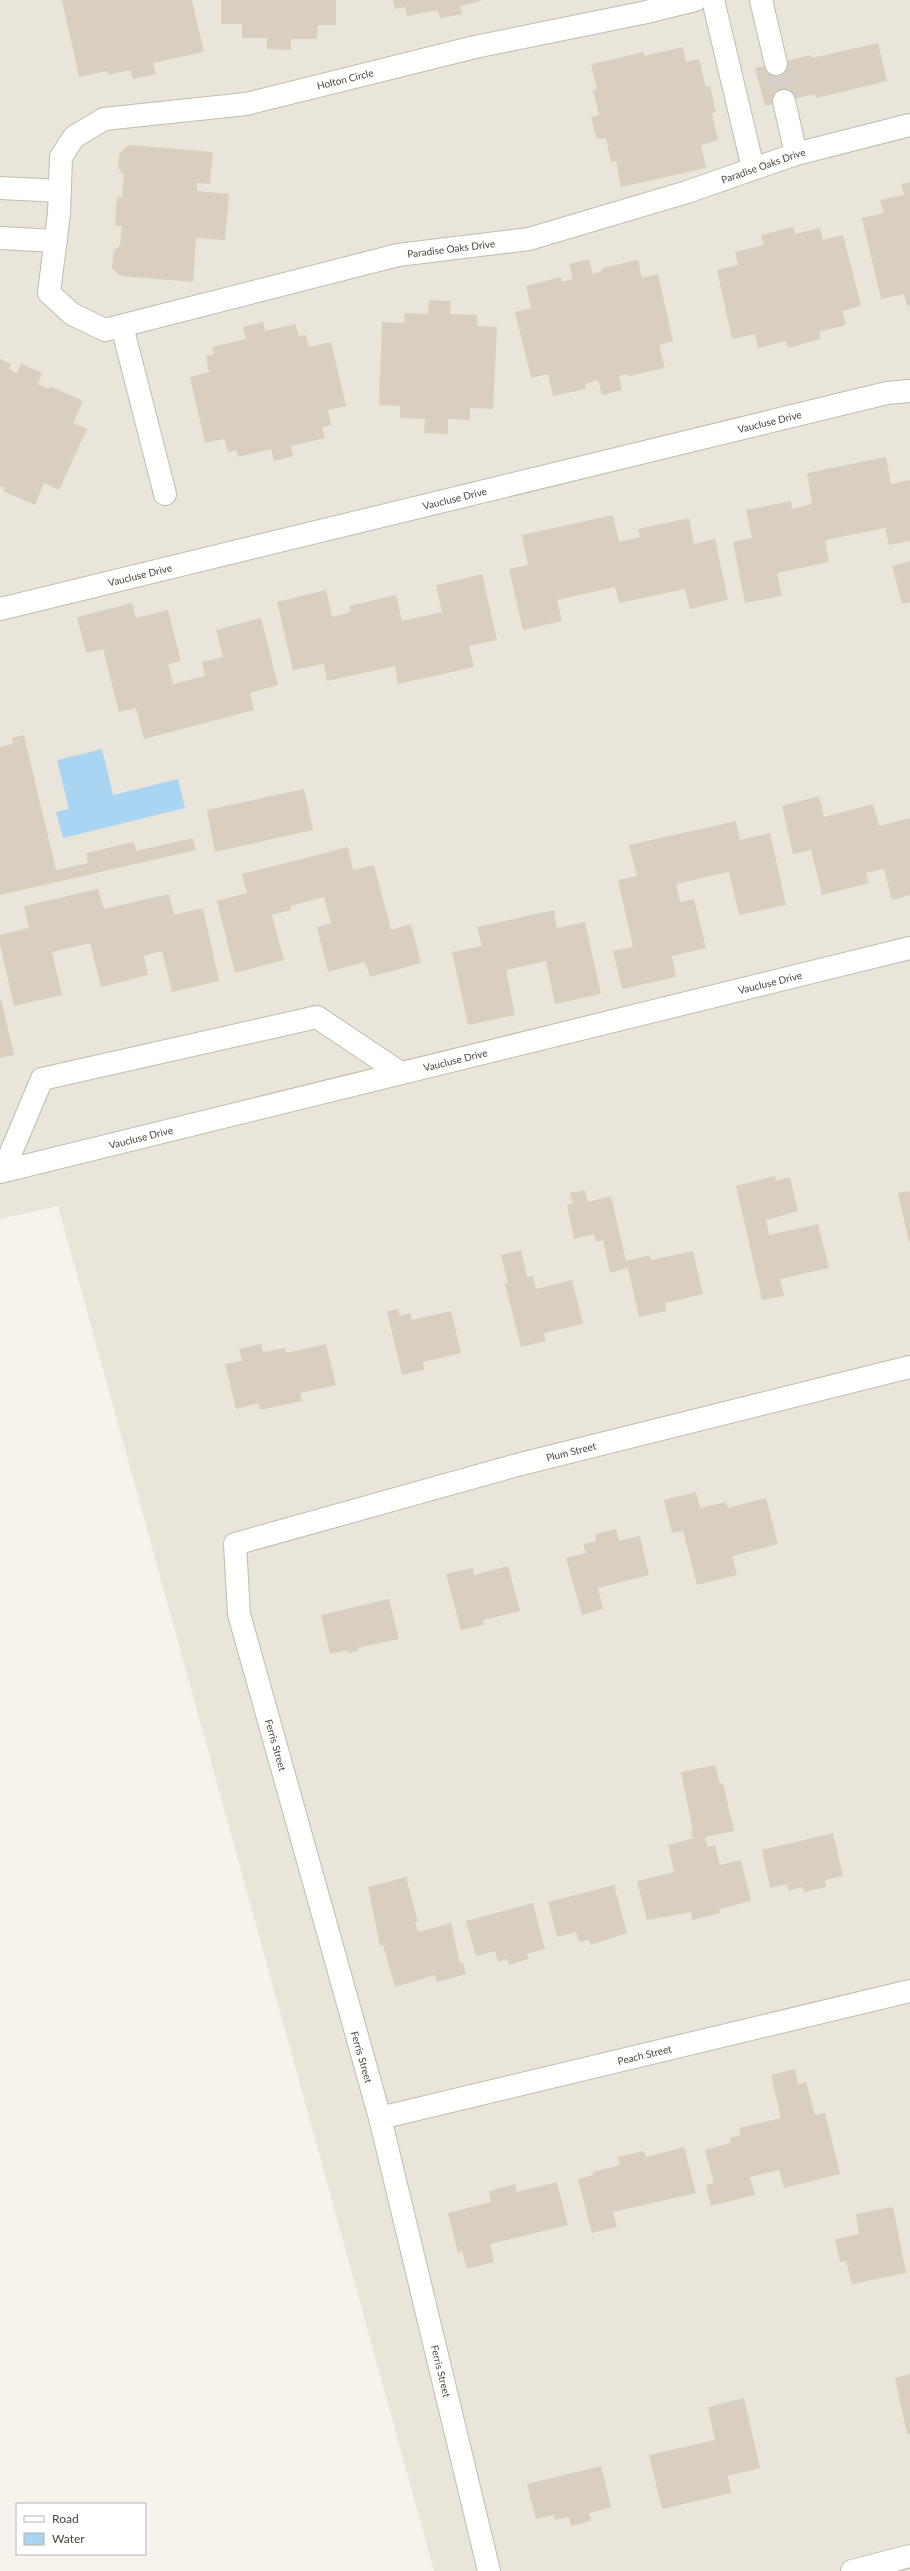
<svg xmlns="http://www.w3.org/2000/svg" width="910" height="2571" font-family="Lato,sans-serif">
  <rect width="100%" height="100%" fill="#f6f3ec"/>
  <path fill="#eae5da" d="M0,0H910V2571H434L58,1206L0,1219Z"/>
  <path fill="#a9d4f2" d="M102,749L113,795L178,779L185,808L63,838L56,812L69,809L57,760Z"/>
  <path fill="#d8cfc1" d="M62,0H192L204,52L153,63L156,74L133,79L130,70L108,75L107,71L79,77Z
    M221,0H336V25H318L317,39H291V50L267,49V38H242V24H221Z
    M393,0H481V1L460,6L462,14L440,18L438,10L407,16L405,7L395,9Z
    M878,43L887,81L816,98L815,94L765,106L755,68L811,55L812,58Z
    M683,47L686,62L699,59L706,87L710,86L716,112L712,113L718,140L701,145L706,168L621,187L616,161L611,162L606,138L597,139L591,117L599,115L593,91L597,89L591,64L644,52V56Z
    M129,145L213,152L210,184L197,183V191L229,194L225,240L196,238L193,282L120,276L112,268L114,251L120,245L122,226H115L117,196L122,197L124,175L118,168L119,154Z
    M910,182V305L907,306L904,294L881,299L862,218L884,213L880,200L904,195L901,184Z
    M793,227L795,234L820,228L823,240L843,235L861,306L842,311L846,325L819,332L820,339L788,348L786,341L758,348L755,334L732,339L717,270L738,265L735,252L764,245L761,235Z
    M589,259L593,274L602,271V268L638,260L642,278L658,274L673,341L659,345L665,368L629,376L628,374L619,376L622,390L602,395L598,380L585,384L586,389L553,396L548,374L531,378L515,312L531,308L526,286L561,277L562,282L573,279L569,264Z
    M429,300L451,301L450,314L477,315V326L497,327L493,409L470,408V420L448,419V434L424,433L425,419L400,418V406L379,405L382,322L404,323L405,313L428,314Z
    M263,322L265,331L295,324L299,336L306,335L309,347L331,342L346,406L328,410L331,425L322,427L325,438L291,446L293,456L274,461L271,449L238,457L237,450L228,452L224,439L205,443L190,377L209,372L206,356L214,354L212,347L246,339L243,327Z
    M0,359L11,364L9,369L17,373L21,363L42,373L38,384L49,389L50,386L83,401L73,423L87,429L59,490L44,483L35,505L3,491L5,488L0,486Z
    M886,457L891,484L910,480V541L889,545L885,528L825,540L829,562L777,573L782,596L745,603L733,542L752,538L746,510L791,501L792,509L812,504L807,473Z
    M613,515L619,542L640,537L638,529L689,518L694,544L715,539L728,600L690,609L685,589L619,603L615,587L557,600L562,621L523,630L509,569L528,565L522,535Z
    M910,561V602L902,604L892,566Z
    M482,574L497,640L469,646L474,667L398,684L395,666L327,681L324,664L293,670L277,602L326,590L332,617L351,612L349,606L396,595L402,621L442,612L436,585Z
    M132,603L136,618L168,610L181,661L168,664L173,684L205,676L202,662L223,657L216,630L261,618L278,685L250,693L254,710L144,739L136,708L119,712L103,649L86,653L77,617Z
    M24,735L56,870L88,863L86,853L134,842L136,851L193,838L196,850L0,895V747L13,744L12,738Z
    M304,789L313,830L215,852L207,810Z
    M819,796L824,817L873,804L879,826L910,818V895L892,900L884,869L866,873L869,883L822,895L811,850L793,854L782,806Z
    M736,821L740,840L770,833L786,905L739,915L729,872L676,884L680,902L694,899L706,948L672,956L676,977L622,989L613,951L633,947L618,880L637,876L629,845Z
    M348,847L353,870L374,865L391,930L411,924L421,963L370,977L365,962L328,972L317,927L331,923L324,897L290,906L291,910L272,915L284,960L235,973L217,901L247,893L242,874Z
    M98,889L104,909L169,894L174,915L203,908L219,981L172,992L162,951L144,956L148,975L101,987L90,943L52,952L62,995L14,1006L0,944V935L29,928L24,906Z
    M554,910L557,928L585,922L601,994L555,1004L546,961L506,970L515,1015L468,1025L452,952L482,946L477,927Z
    M1,999L14,1055L0,1058V1000Z
    M775,1176L776,1181L790,1177L798,1211L766,1220L769,1235L818,1224L829,1268L780,1279L784,1296L762,1300L736,1186Z
    M585,1190L588,1202L611,1196L626,1261L650,1255L651,1260L693,1251L703,1294L665,1303L666,1311L639,1317L628,1268L610,1273L603,1240L596,1242L594,1234L574,1239L567,1205L573,1203L570,1193Z
    M910,1191V1242H909L898,1193Z
    M521,1250L527,1277L533,1276L536,1289L572,1280L583,1324L544,1333L546,1341L521,1347L505,1284L508,1283L501,1255Z
    M398,1309L400,1316L410,1313L412,1320L451,1311L461,1353L423,1362L424,1370L402,1375L387,1311Z
    M261,1344L263,1352L285,1348L286,1353L326,1344L336,1385L300,1393L302,1401L260,1410L259,1403L236,1409L225,1364L242,1361L239,1349Z
    M696,1492L700,1508L726,1502L728,1508L766,1498L778,1544L732,1556L737,1575L697,1585L683,1531L672,1533L664,1500Z
    M616,1529L619,1541L640,1536L649,1575L598,1588L603,1609L582,1615L566,1558L586,1553L583,1544L596,1541L595,1534Z
    M508,1566L520,1611L483,1620L484,1625L461,1630L446,1574L473,1568L474,1575Z
    M389,1599L399,1639L357,1648L358,1651L348,1653L347,1650L330,1654L321,1615Z
    M715,1765L720,1784L723,1783L734,1831L705,1837L708,1847L715,1845L720,1865L741,1860L751,1901L719,1909L720,1913L692,1920L691,1912L647,1920L637,1881L674,1872L668,1845L695,1838L692,1837L691,1831H693L681,1772Z
    M833,1833L843,1876L825,1880L826,1887L804,1892L803,1887L788,1891L787,1884L770,1888L762,1850Z
    M406,1877L418,1922H415L418,1932L451,1923L460,1963L463,1962L466,1974L437,1982L435,1975L395,1987L383,1945L380,1946L368,1887Z
    M614,1885L627,1933L590,1945L589,1940L579,1942L576,1932L557,1937L548,1902Z
    M533,1903L545,1949L527,1954L528,1959L509,1965L507,1959L498,1962L495,1951L476,1956L466,1921Z
    M795,2069L798,2084L806,2082L815,2115L825,2113L840,2174L784,2188L779,2170L750,2177L755,2195L711,2206L706,2185L714,2183L705,2150L731,2143L730,2138L741,2135L739,2128L781,2118L771,2075Z
    M684,2147L696,2193L613,2212L617,2227L592,2233L578,2179L593,2175V2172L620,2165L618,2157L644,2151L646,2157Z
    M557,2182L568,2225L490,2244L494,2262L467,2269L462,2251L458,2253L448,2213L491,2202L489,2191L515,2184L517,2192Z
    M893,2207L906,2273L852,2284L846,2261L840,2262L835,2239L859,2234L856,2214Z
    M910,2374V2434H907L895,2378Z
    M744,2398L760,2468L728,2476L731,2493L662,2509L649,2455L715,2440L708,2407Z
    M601,2466L611,2507L589,2513L591,2521L571,2526L569,2517L555,2520L554,2515L536,2519L527,2484Z"/>
  <g fill="none" stroke-linecap="round" stroke-linejoin="round">
    <path stroke="#d4d0c8" stroke-width="22" stroke-dasharray="22 11" stroke-linecap="butt" d="M776,64L784,101"/>
    <g stroke="#c2bbae" stroke-width="24">
      <g id="minor">
        <path id="s1" d="M695,0L642,13L475,47L246,104L104,119L74,137L61,157L59,213L49,293L72,314L105,330L398,255L529,239L687,192L796,154L910,125"/>
        <path d="M713,0L753,168"/>
        <path d="M761,0L776,64"/>
        <path d="M784,101L796,154"/>
        <path d="M0,188L60,191"/>
        <path d="M0,238L56,241"/>
        <path d="M122,326L165,494"/>
        <path id="s2" d="M0,609L887,393L910,391"/>
        <path d="M3,1171L42,1079L317,1017L399,1072"/>
        <path id="s3" d="M0,1172L910,948"/>
        <path id="s4" d="M380,2118L910,1991"/>
        <path id="s5" d="M489,2571L380,2118L239,1614L235,1544L517,1465L910,1367"/>
        <path d="M852,2571L910,2556"/>
      </g>
    </g>
    <use href="#minor" stroke="#fff" stroke-width="22"/>
  </g>
  <g text-anchor="middle" dominant-baseline="central" stroke-width="3" stroke-linejoin="round" paint-order="stroke">
    <g font-size="10" fill="#4b4439" stroke="#fff">
      <text transform="translate(345 79) rotate(-14)">Holton Circle</text>
      <text stroke="none"><textPath href="#s1" startOffset="1547">Paradise Oaks Drive</textPath></text>
      <text stroke="none"><textPath href="#s1" startOffset="1223">Paradise Oaks Drive</textPath></text>
      <text stroke="none"><textPath href="#s2" startOffset="792">Vaucluse Drive</textPath></text>
      <text stroke="none"><textPath href="#s2" startOffset="468">Vaucluse Drive</textPath></text>
      <text stroke="none"><textPath href="#s2" startOffset="144">Vaucluse Drive</textPath></text>
      <text stroke="none"><textPath href="#s3" startOffset="793">Vaucluse Drive</textPath></text>
      <text stroke="none"><textPath href="#s3" startOffset="469">Vaucluse Drive</textPath></text>
      <text stroke="none"><textPath href="#s3" startOffset="145">Vaucluse Drive</textPath></text>
      <text stroke="none"><textPath href="#s5" startOffset="1408">Plum Street</textPath></text>
      <text transform="translate(276 1745) rotate(74)">Ferris Street</text>
      <text stroke="none"><textPath href="#s4" startOffset="272">Peach Street</textPath></text>
      <text transform="translate(362 2057) rotate(74)">Ferris Street</text>
      <text transform="translate(441 2371) rotate(76)">Ferris Street</text>
    </g>
  </g>
  <rect x="16" y="2503" width="130" height="52" fill="#ffffff" stroke="#b7b4b0"/>
  <rect x="24" y="2516" width="20" height="6" fill="#ffffff" stroke="#b7b4b0"/>
  <text x="52" y="2523" font-size="12" fill="#4b4439">Road</text>
  <rect x="24" y="2533" width="20" height="12" fill="#a9d4f2" stroke="#b7b4b0"/>
  <text x="52" y="2543" font-size="12" fill="#4b4439">Water</text>
</svg>
